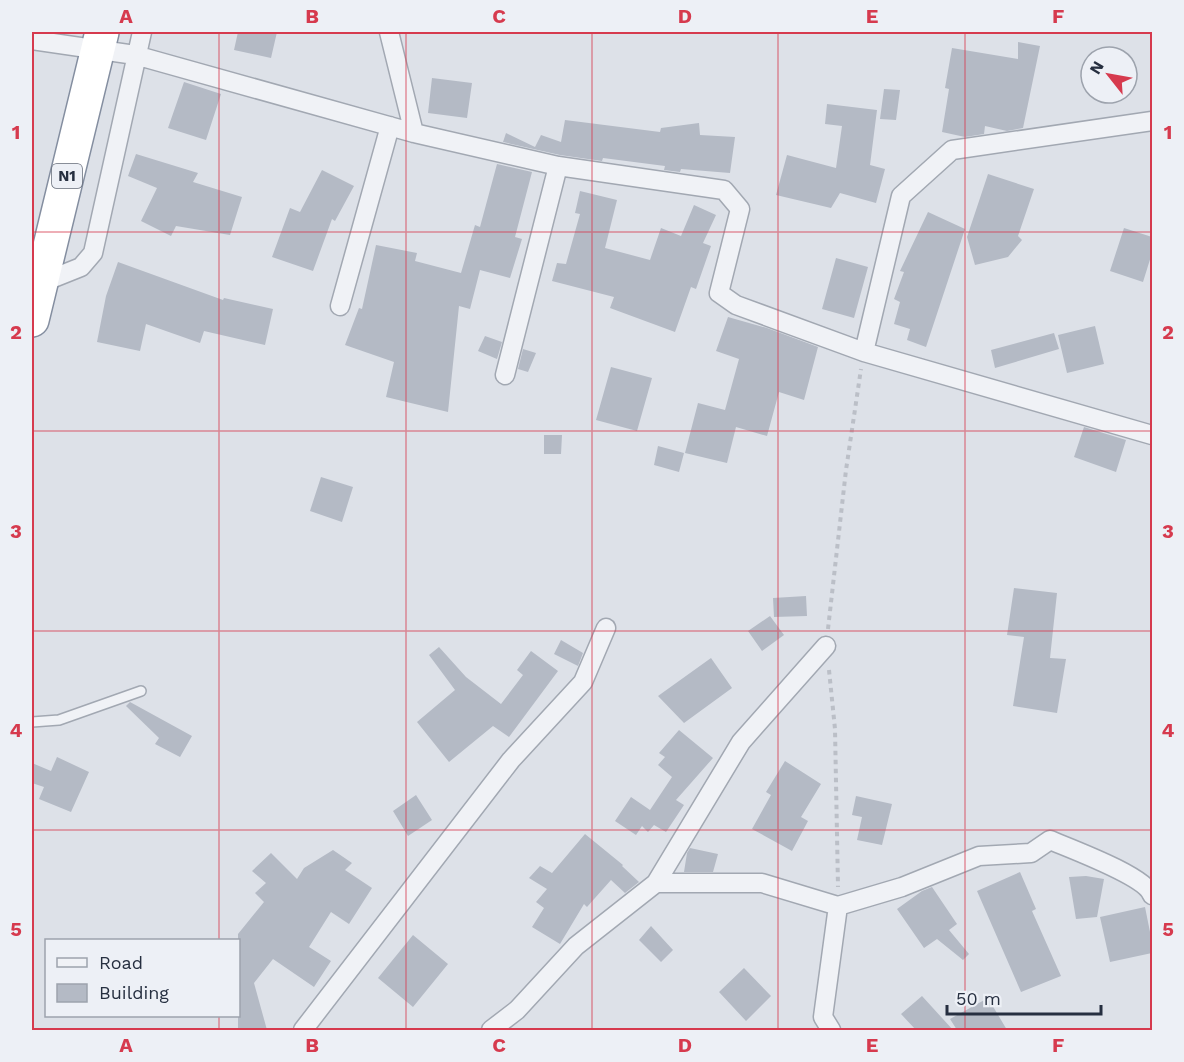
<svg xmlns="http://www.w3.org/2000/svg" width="1184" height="1062" font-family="'Work Sans',sans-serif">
  <rect width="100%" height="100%" fill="#dde1e8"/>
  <path fill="#b4bac5" d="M238,32H277L271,58L234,50Z
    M1018,42L1040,46L1023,128L1007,131L985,126L984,134L965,137L942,132L949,89L945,88L952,48L1018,59Z
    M432,78L472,83L467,118L428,113Z
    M184,82L221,94L206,140L168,128Z
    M884,89L900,90L896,120L880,119Z
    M827,104L877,110L870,165L885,169L876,203L840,193L831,208L776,195L787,155L836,168L842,126L825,124Z
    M565,120L660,132L661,128L699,123L700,135L735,137L730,173L681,169L680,172L664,170L665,166L603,158L602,161L560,155L503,142L506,133L535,147L541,135L561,142Z
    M136,154L198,173L193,182L242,197L230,235L176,226L171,236L141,221L157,188L128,176Z
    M497,164L532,172L515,237L522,239L510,278L480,270L470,309L459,306L448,412L386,397L394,362L345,345L359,308L362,309L376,245L417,253L415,261L461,273L475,225L480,227Z
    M322,170L354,186L335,221L332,219L313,271L272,257L290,208L300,212Z
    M988,174L1034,189L1018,236L1022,240L1008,257L975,265L967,237Z
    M580,191L617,200L605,248L650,260L661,228L681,236L694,205L716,215L703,243L711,246L696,289L691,287L675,332L610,308L614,297L552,281L557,263L566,264L580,214L575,213Z
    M928,212L965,229L926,347L907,340L910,329L894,324L900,302L894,299L904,272L900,271Z
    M1124,228L1152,237V253L1143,282L1110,271Z
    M836,258L868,267L854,318L822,309Z
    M118,262L223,300L224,298L273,309L265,345L204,331L200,343L146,324L140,351L97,342L106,296Z
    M728,317L767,328L818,347L804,400L779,392L767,436L736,427L727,463L685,453L698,403L725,410L739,359L716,351Z
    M1095,326L1104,364L1067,373L1058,335Z
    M1054,333L1059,349L995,368L991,350Z
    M485,336L502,342L497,359L478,351Z
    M523,349L536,353L528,372L518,369Z
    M611,367L652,378L637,431L596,420Z
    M1084,427L1126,440L1116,472L1074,457Z
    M544,435H562L561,454H544Z
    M658,446L684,453L679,472L654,465Z
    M321,477L353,487L342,522L310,511Z
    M1014,588L1057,593L1050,658L1066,659L1057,713L1013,706L1024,637L1007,635Z
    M806,596L807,616L774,617L773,598Z
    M770,616L784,635L762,651L748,631Z
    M561,640L583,653L578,666L554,654Z
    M439,647L466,677L501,704L523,675L517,670L531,651L558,671L509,737L493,726L449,762L417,722L455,690L429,655Z
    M711,658L732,688L684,723L658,696Z
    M130,702L192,736L180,757L155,744L159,738L126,706Z
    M679,730L713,758L676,800L684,805L666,832L654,825L648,832L642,826L636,835L615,821L631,797L650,810L672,777L658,765L665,757L659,753Z
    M57,757L89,772L71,812L39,799L44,787L32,783V763L51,771Z
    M785,761L821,784L801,817L808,821L792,851L752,829L771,795L766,792Z
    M416,795L432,820L408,836L393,811Z
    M856,796L892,804L882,845L857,840L862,817L852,815Z
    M585,834L623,865L622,866L639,882L625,893L611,880L587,907L584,904L560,944L532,927L544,908L536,902L547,889L529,878L540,866L552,873Z
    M690,848L718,854L713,872H684L687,853Z
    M333,850L352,863L345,870L372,888L349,924L331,912L309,947L331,961L314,987L273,959L254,983L267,1030H238V934L264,902L255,893L266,883L252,871L271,853L297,879L304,868Z
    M1020,872L1036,909L1032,911L1061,976L1021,992L977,891Z
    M1086,876L1104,879L1097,917L1076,919L1069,877Z
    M932,887L957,924L949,930L969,954L963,960L937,939L924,948L897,909L922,891Z
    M1145,907L1152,942V953L1110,962L1100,917Z
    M651,926L673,950L661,962L639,940Z
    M413,935L448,964L413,1007L378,978Z
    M744,968L771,996L746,1021L719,992Z
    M922,996L953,1030H916L901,1014Z
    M988,998L1007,1030H957L950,1019Z"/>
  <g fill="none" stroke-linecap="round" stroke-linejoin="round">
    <g stroke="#a2a8b2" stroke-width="12">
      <path id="lane" d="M32,722L59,720L141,691"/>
    </g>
    <g stroke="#a2a8b2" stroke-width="21">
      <path id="street" d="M389,32L414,133
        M32,40L135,55L414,133L558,166L724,190L740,209L719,293L736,305L864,352L1152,435
        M41,283L81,267L93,253L142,32
        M340,306L390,126
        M864,352L901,196L952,150L1152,121
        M505,375L558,166
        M656,883H762L838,906L902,887L979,856L1031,853L1050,840C1071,849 1145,876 1152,895
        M303,1030L511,760L583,682L606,628
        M491,1030L517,1010L576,946L656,883L741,742L826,646
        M831,1030L823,1017L838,906"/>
    </g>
    <g stroke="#848ea0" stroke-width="36">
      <path id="highway" d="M32,320L102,32"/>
    </g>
    <path stroke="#bbbfc7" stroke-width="4" stroke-dasharray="4.5 4.5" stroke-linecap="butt" d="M828,629L846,470L861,369
      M829,670L835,729L838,887"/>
    <use href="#lane" stroke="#f0f2f6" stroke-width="9"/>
    <use href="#street" stroke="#f0f2f6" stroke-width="18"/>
    <use href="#highway" stroke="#fff" stroke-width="33"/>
  </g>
  <path fill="none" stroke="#d63a4e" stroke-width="1.5" stroke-opacity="0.55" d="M219,32V940M406,32V1030M592,32V1030M778,32V1030M965,32V1030M32,232H1152M32,431H1152M32,631H1152M32,830H1152M219,1016V1030"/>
  <g text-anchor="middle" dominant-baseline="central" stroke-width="4.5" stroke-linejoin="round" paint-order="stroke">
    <rect fill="#edf0f6" stroke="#626977" stroke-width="1.5" x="52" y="164" width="30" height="24" rx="4.5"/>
    <g font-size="15" font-weight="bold" fill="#262f40">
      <text x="67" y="176">N1</text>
    </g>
  </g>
  <rect width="1184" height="1062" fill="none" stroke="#edf0f6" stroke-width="66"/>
  <rect x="45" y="939" width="195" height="78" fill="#edf0f6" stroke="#9da3ad" stroke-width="1.5"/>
  <rect x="57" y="958" width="30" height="9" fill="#f0f2f6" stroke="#9da3ad" stroke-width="1.5"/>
  <text x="99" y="969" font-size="18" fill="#262f40">Road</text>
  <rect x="57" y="984" width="30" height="18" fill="#b4bac5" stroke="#9da3ad" stroke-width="1.5"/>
  <text x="99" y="999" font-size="18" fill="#262f40">Building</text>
  <g transform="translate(1109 75) rotate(301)"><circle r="28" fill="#edf0f6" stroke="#9da3ad" stroke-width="1.5"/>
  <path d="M0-4.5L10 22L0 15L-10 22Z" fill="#d63a4e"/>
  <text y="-9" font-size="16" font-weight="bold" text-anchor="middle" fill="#262f40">N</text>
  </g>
  <path d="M947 1005v9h154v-9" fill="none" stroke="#262f40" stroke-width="3"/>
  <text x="956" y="1005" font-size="18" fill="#262f40" stroke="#edf0f6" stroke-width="4.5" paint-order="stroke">50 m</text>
  <rect x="33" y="33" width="1118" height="996" fill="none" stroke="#d63a4e" stroke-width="2"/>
  <g font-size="20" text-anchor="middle" font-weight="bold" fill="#d63a4e">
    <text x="126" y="23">A</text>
    <text x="312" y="23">B</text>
    <text x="499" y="23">C</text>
    <text x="685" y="23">D</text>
    <text x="872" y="23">E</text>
    <text x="1058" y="23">F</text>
    <text x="16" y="139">1</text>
    <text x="1168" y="139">1</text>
    <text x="16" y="339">2</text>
    <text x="1168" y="339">2</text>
    <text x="16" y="538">3</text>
    <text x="1168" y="538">3</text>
    <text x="16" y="737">4</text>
    <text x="1168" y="737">4</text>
    <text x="16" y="936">5</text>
    <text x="1168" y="936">5</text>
    <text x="126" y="1052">A</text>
    <text x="312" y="1052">B</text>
    <text x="499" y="1052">C</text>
    <text x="685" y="1052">D</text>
    <text x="872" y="1052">E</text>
    <text x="1058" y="1052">F</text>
  </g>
</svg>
